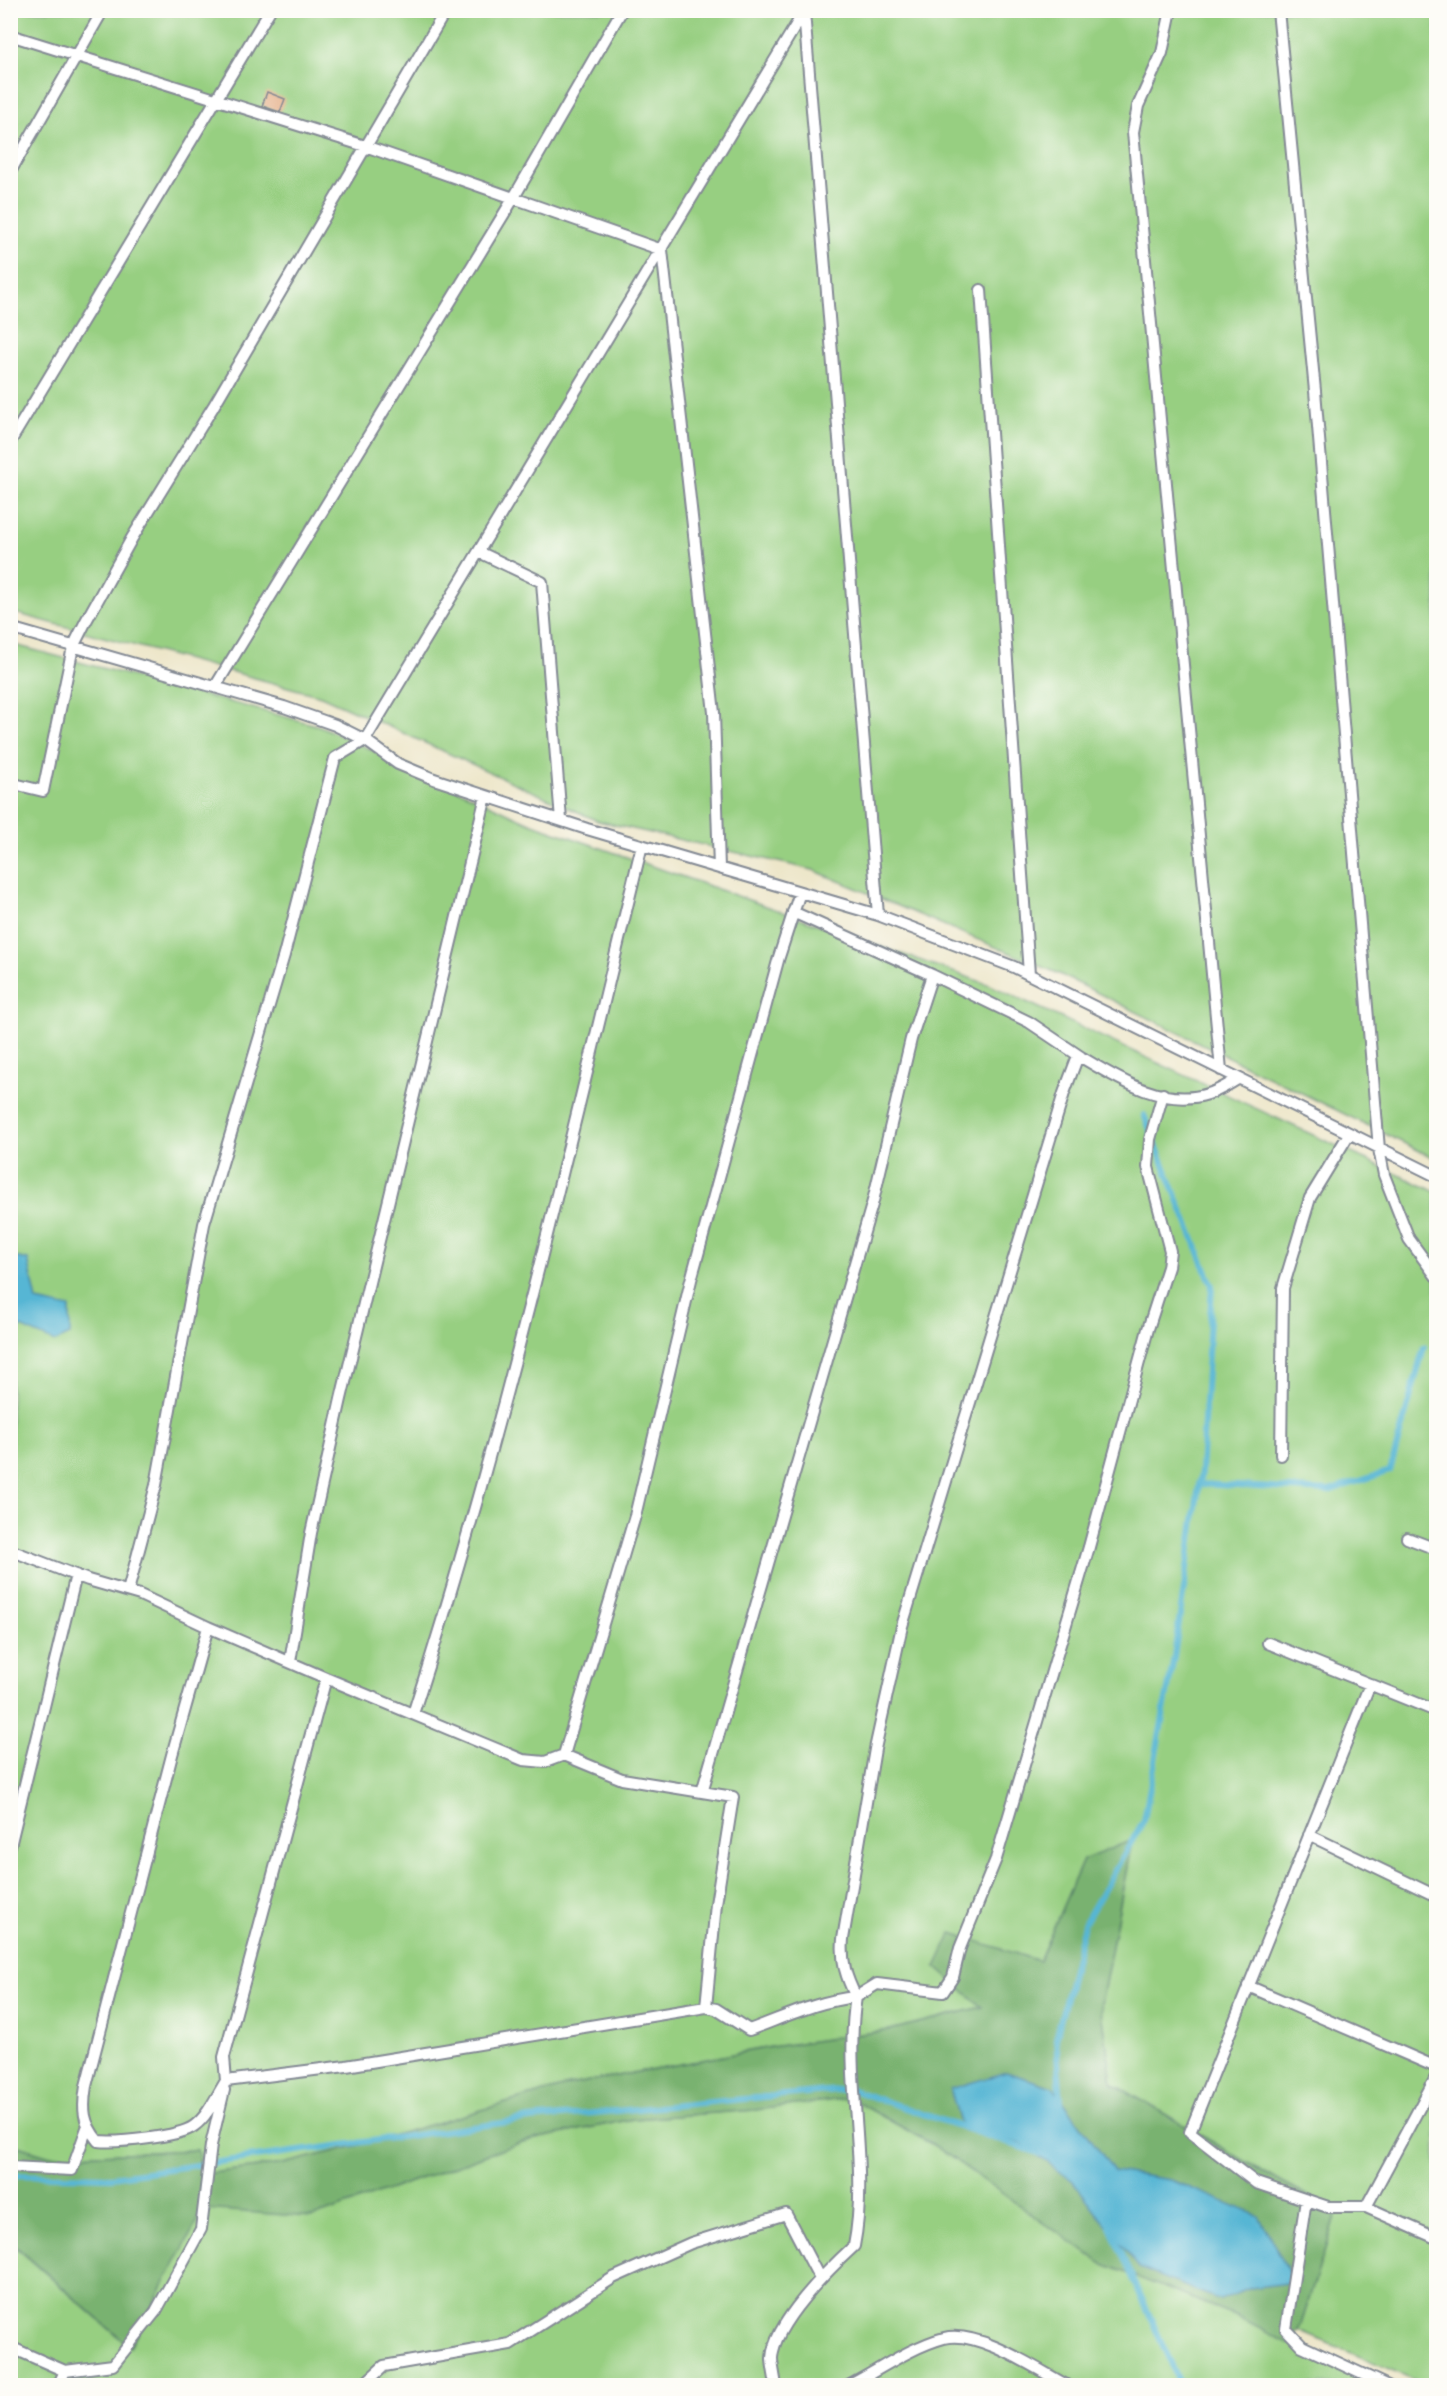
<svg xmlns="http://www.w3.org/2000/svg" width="1447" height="2396" font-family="'Shantell Sans',sans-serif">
  <rect width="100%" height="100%" fill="#fdfcf7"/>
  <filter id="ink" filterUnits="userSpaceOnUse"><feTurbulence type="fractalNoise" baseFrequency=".0167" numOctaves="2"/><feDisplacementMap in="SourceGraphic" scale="12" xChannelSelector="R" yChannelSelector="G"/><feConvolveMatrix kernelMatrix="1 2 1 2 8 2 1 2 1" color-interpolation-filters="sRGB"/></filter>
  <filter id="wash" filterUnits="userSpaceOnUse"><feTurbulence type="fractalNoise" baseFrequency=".008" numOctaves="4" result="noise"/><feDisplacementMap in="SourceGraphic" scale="24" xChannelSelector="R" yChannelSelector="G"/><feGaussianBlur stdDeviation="1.35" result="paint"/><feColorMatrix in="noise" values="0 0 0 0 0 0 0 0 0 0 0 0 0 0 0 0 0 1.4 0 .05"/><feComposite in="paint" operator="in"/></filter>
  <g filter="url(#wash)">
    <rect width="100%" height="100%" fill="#ede6c9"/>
    <path fill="#97cf81" stroke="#597f70" stroke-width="1.5" d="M10,11H1436V1159L1057,973L813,870L598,821L321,696L11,612Z
      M11,644L320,726L530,823L990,985L1436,1192V2385H1427L1299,2331L1337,2211L1284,2184L1112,2083L1101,2004L1132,1841L1083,1860L1039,1961L936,1967L983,2007L890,2030L771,2047L569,2085L356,2146L283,2164L203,2174L197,2150L50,2156L11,2144Z
      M850,2098L1231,2314L1378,2385H11L10,2242L130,2347L204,2208L313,2217L525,2141L633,2119L755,2110Z"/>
    <path fill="#79b26f" stroke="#4a7066" stroke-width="1.5" d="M1132,1840L1101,2004L1112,2083L1284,2184L1337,2211L1299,2331L1290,2344L1231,2314L1101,2263L932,2144L850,2098L755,2110L633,2119L525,2141L313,2217L204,2209L130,2347L11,2242V2144L50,2156L197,2150L204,2174L283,2164L356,2146L569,2085L771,2047L890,2030L982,2007L936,1967L952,1933L1039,1961L1083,1860Z"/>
    <path fill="#56b6d4" stroke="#387299" stroke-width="1.5" d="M14,1257L28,1260L37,1301L70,1308V1335L55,1342L21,1327L11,1334L10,1262Z
      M1006,2072L1053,2087L1114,2171L1171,2180L1259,2216L1294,2282L1251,2288L1220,2300L1139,2268L1073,2181L1022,2144L962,2130L950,2089Z"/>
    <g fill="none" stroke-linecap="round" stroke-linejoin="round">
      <path stroke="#56b6d4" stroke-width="6" d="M1199,1484L1329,1491L1390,1471L1424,1347
        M1061,2103L1056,2039L1084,1924L1144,1820L1174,1656L1201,1472L1212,1285L1144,1115
        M10,2175L111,2177L530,2119L849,2089L1041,2154
        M1110,2227L1181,2386"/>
    </g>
    <g id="blocks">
      <path fill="#e2a57c" d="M267,92L285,99L280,112L262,106Z"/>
    </g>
  </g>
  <g filter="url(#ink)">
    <use href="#blocks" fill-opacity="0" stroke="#848a94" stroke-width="1.5"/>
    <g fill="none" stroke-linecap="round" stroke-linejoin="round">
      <g stroke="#848a94" stroke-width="14">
        <path id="lane" d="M1171,10L1162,53L1138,106L1133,132L1221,1070
          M1278,10L1315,391L1379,1149L1384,1175L1409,1239L1436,1276
          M804,12L878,915
          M10,35L365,146L662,250L714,713L719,868
          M10,172L103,10
          M981,290L1029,974
          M10,442L270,10
          M479,552L542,582L561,820
          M10,628L284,707L335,725L365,740L398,764L434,779L587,829L878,915L1014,967L1436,1176
          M215,687L513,199L622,10
          M10,783L43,791L73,647L86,621L132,538L213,407L446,10
          M800,892L779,957L691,1280L635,1516L564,1755L545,1762L523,1760L326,1678L224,2057L226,2081L346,2066L706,2007L716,2009L749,2030C785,2017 817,2001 856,1997C846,1977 841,1962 843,1939L875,1749L902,1626L1064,1093L1076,1061L1081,1057C1118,1079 1163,1108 1208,1094C1219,1091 1229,1084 1238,1079
          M793,912L932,975
          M1281,1455L1283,1288L1310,1198L1349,1134
          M1407,1538L1436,1549
          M10,1550L88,1580L140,1595L208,1627
          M128,1591L156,1485L204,1224L284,955L335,758L365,740L805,10
          M1268,1643L1436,1711
          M290,1662L311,1533L341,1399L486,796
          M1370,1684L1190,2132L1256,2183L1328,2207H1366L1436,2238
          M413,1714C505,1428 571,1136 642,845
          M564,1755L622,1779L733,1797L716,1904L706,2007
          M702,1792L873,1201L911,1039L932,975L1029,1022L1081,1057
          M1309,1835L1436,1896
          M10,1846L76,1575
          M1248,1986L1436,2067
          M226,2081C217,2095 208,2116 194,2126C179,2137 117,2143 98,2141C83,2123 82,2109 86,2086L172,1755L208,1627L326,1678
          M10,2167L72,2170L87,2128
          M1306,2200L1286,2329L1302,2346L1388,2386
          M1366,2207L1436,2077
          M10,2347L65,2371
          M58,2386L65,2371L113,2365L156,2311L201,2229L211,2145L224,2090
          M362,2386L384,2366L510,2344L613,2278L691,2243L786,2214L820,2279
          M776,2386C775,2377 772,2366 772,2358C774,2323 829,2269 854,2246C870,2165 843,2077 856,1997L877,1984L943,1992L953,1977L960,1948L996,1859L1089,1547L1148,1329L1168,1267L1170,1251L1148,1167L1150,1139L1163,1094
          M848,2386C879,2370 911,2347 944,2338C978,2329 1038,2370 1068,2386"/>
      </g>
      <use href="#lane" stroke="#fff" stroke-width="10"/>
    </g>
  </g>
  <rect width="1447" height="2396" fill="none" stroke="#fdfcf7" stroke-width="36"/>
</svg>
